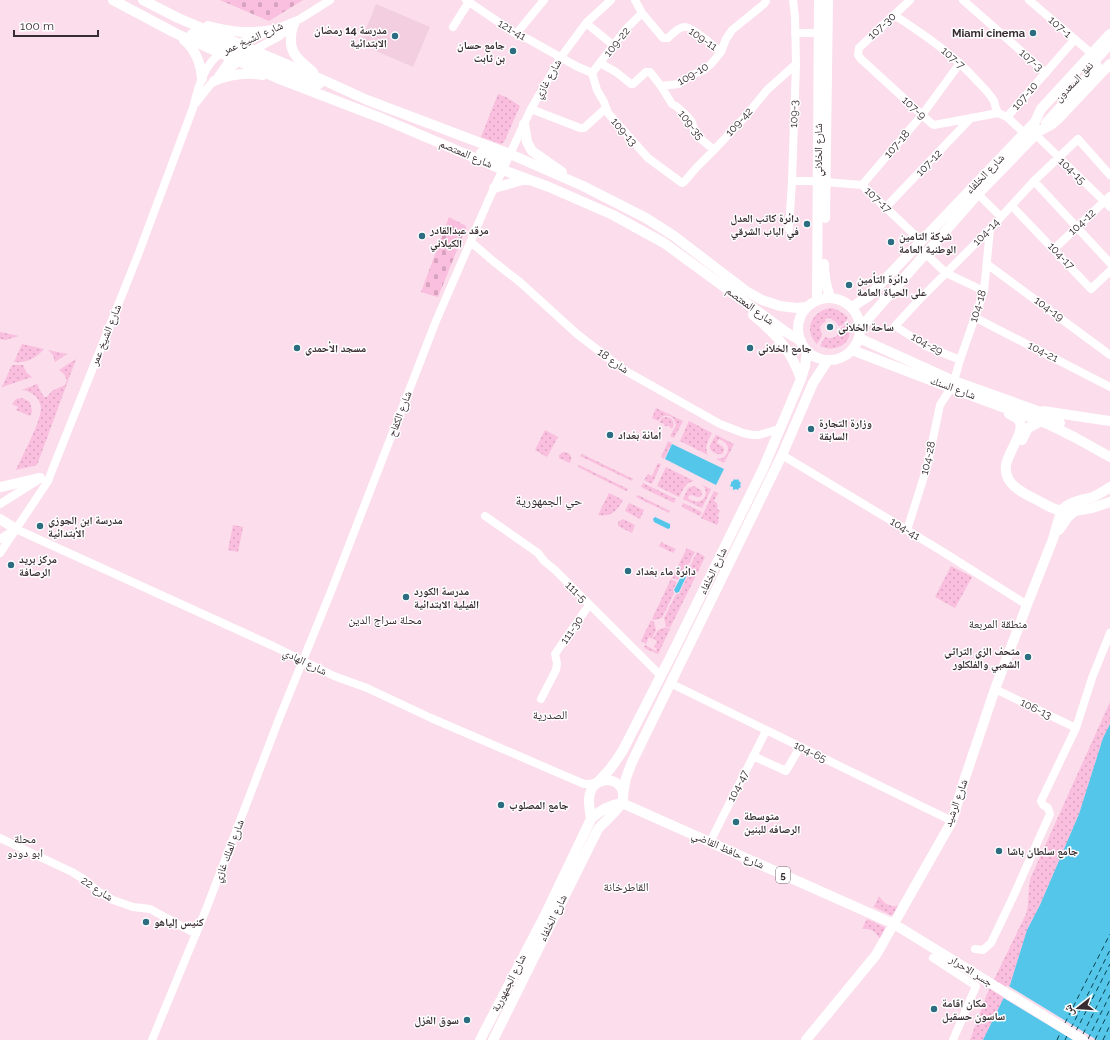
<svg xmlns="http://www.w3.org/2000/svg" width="1110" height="1040" font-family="Raleway,'Noto Naskh Arabic',sans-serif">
  <defs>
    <pattern id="grass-dots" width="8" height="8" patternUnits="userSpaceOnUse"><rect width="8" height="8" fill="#fabede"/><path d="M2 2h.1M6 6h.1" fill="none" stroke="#d7a3bf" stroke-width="1.8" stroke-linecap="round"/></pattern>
    <pattern id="cemetery-stones" width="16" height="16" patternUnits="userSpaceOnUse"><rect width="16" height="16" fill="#fabede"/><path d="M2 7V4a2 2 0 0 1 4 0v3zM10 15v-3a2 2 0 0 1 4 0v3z" fill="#d7a3bf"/></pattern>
  </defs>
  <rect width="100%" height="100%" fill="#fbddec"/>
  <path fill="#f3cee1" d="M376,4L430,27L413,67L360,44Z"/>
  <path fill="url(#grass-dots)" d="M498,94L506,97L520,106L504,142L501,144L481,137Z
    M832,308C839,310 843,313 848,318L843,325L839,326L835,321L832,320L831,318L825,319L826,321L822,324L820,327L822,336L817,344C802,329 813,310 832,308Z
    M849,321C855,341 839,354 820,346L825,337C829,339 835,339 838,334C841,330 837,332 841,328C844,326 846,324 849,321Z
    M0,332L19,336L5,340L0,339Z
    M22,344L44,349C36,358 27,363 14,362Z
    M48,350L67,354L55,362L53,355Z
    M76,359L37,465L16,470C22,456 41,422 41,408C40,397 31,391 22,390L37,384L41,392L44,397H47L52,391L65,385L67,380L64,374L59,370Z
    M12,365H23L26,372L32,377L2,387Z
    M22,398L30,402L32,411L30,416L16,410L18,407L12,404L16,399Z
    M656,408L683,421L674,438L670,436L676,425L674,419C669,414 663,414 658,421L652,418Z
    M664,417C672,416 676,422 672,429L669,426H665L663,423H659L661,419Z
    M689,421L712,433C708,441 704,446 708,455L680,441Z
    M545,430L558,437L547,457L535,450Z
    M716,435L734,444L724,463L716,459L723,458L727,454C730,446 726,442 719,439L717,442L718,444C722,446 724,447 724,451C723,452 723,453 722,454C718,455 711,452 710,448C710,444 714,438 716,435Z
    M668,441L672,443L664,459L661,457Z
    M563,452C570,452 573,457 570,463L559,458V455Z
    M582,454L633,479L632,481L580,456Z
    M658,463L661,464L652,484L644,480L648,474L652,476Z
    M579,465L628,489L626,491L578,467Z
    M666,467L694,481C685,482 683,490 679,497L657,486Z
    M643,483L676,499L674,503L641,487Z
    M702,485L711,489L702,508L683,499L688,488L694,486L701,490L702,495C698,500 695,495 690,495L688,497L689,499C696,503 703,503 706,494L705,488Z
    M714,491L718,493L714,501L717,503V505H718L717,509L720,511L717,516L719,517L718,520L719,521L717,525L701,518Z
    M609,493L623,500C617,511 611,517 598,515Z
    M638,495L670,511L669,513L636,497Z
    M629,503L644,510L640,519L625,511Z
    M683,503L702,512L700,516L682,507Z
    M623,519L635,525L632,533L618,526V522Z
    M233,525L243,527L238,552L228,550Z
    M661,542L676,549L673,553L659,546Z
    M687,548L695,552L685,571L682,572L678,580L672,578Z
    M697,552L705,557L670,628L666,626L664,618L676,594H679L688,575L687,572Z
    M951,566L972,577L955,608L935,597Z
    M671,579L677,582L673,590L674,593L662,618L654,620L652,619Z
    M651,620L654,622L656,630L652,639L649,637L646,644L641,641Z
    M666,627L670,629L658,654L644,648L645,645L656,651L657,649L654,647L657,641L653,639L658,630Z
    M1110,702V724L1103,738L1079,814L1040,905L1027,930L1010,985L983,1040H970L987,994L1026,914C1030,902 1027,889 1031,877Z
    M879,896C884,904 890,907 898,906L893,916L874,907Z
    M867,919L886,928L880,939C876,932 871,928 862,929Z"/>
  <path fill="url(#cemetery-stones)" d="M220,0H303L269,21Z
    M449,217L466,226V228L438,297L421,292Z"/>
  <path fill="#54c6ea" d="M672,444L724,469L716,485L665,459Z
    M734,479L736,480L738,479L739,481L741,483L740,485L741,487L739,488L738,490L736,489L733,490V487L730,486L731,484V482L733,481Z
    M655,517L670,524V528L668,529L654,522L653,519Z
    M685,572H686L687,575L679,592L676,593L674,590L683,573Z
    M1110,724V1040H983L1010,985L1027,930L1040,905L1079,814L1103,738Z"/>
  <path fill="#fbddec" d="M1007,985L1097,1040H1073L1002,997Z"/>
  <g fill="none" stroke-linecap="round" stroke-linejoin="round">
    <path stroke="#0b3f4e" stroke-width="1" stroke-dasharray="5 4" stroke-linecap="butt" d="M1065,1023L1110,934
      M1071,1028L1110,950
      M1076,1031L1110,964
      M1083,1034L1110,980
      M1088,1039L1110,995
      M1057,1040L1061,1031
      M1065,1040L1067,1036
      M1095,1040L1110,1009
      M1103,1040L1110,1025"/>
    <path stroke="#fff" stroke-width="8" d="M466,0L516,34L528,39L576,66L592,73L597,90L604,102L608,113L648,158L682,183L684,182L696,168L714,150L744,118L767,90L796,64
      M635,0L642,13L663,38H668C672,34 679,27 684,27C690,25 715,47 721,52
      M910,0L859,48L858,55L861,59L932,124L934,125L998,113L1007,117L1024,133
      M963,0L1046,73
      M1029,0L1091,53
      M894,15C925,35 954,55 978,82C984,88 990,94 994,101C995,105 996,109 998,113
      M586,23L613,45
      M453,27L470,0
      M795,33H819
      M516,34L544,0
      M235,44L261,35L300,19L330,0
      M600,63L616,72L631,84H633L646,72H650L661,86L672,104L676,106L686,115L692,122L695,134L714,150
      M592,73L626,29L642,13
      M661,86L679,84L692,75L704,70L711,64L721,52L726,39L732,30L764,4L766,1V0
      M195,104L210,85L218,78L254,50L280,36L295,24
      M531,109L580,128H584L606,108
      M1007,117L1075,39
      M1035,134L1110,207
      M792,181H818
      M1034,181L1110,263
      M825,182L862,185L921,241
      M862,185L922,115L960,63
      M978,194L1001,217
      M1012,206L1091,289L1110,271
      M886,207L971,118
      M789,229L792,181L796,64L795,17L793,0
      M471,242L493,261L521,283L577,334L624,370L720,424L743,433L753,435H759L779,429
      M1054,249L1110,196
      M926,254L946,273L984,291
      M987,264L1110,355
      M976,318L1110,387
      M960,360L926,346L895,326L919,300L990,229L1034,181L1078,139L1110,175
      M954,381L960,360L984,291L990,229
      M782,455L940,550L1027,605
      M0,504L38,480
      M485,516L538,553L544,561L555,570L661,676
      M907,530L927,467L940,405L951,388
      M0,539L16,529L273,646L334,676L367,688L431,718L584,784H590L598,782
      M0,553L48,481L51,473L138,255L193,108C198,88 204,62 224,51
      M670,683L952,821
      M995,689L1076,728
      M541,699L556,670L557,663L555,654L589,605
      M753,756L786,771L800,747
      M0,838L72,872L85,880L99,892L113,900L133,907L150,909L196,934
      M710,842L766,731
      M975,949L983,950L991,943L1013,897L1050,814L1048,808L1043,805L1041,801L1076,728L1092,678L1110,633
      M933,958L976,986L953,1040
      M152,1040L207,907L279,719L332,589L436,321L489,199L531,109L561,57L586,23L611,0"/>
    <path stroke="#fff" stroke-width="10" d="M113,0L175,33L220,53L277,78L381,118L503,170L549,187L613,215L664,243L786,332L801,341
      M143,0L178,18L321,79L367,100L510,154L583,186L646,218L674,236L746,291L762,300L780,306L797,308L806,307
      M208,26C232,32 247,34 273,30
      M293,26C286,51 296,58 313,72
      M192,34L217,44L235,49
      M184,40C196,50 201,65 202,79
      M222,53L229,51L234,52L319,84
      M1087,69L1110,44
      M218,78L232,58L234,53
      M214,81C230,74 246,72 263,75
      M1046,123L1097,66
      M524,124L527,142L532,151L562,172
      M481,153C492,158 499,163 510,154
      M494,188L526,179
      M825,218L828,0
      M824,264C824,276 826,286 830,297
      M798 329a31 31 0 1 1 62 0a31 31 0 1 1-62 0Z
      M817,299L819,0
      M852,307L869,296L1035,122L1041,109L1110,34
      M753,315C776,334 791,350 801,379
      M860,331L868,319L978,194L1039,131L1051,125L1057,120L1110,64
      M859,338L954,381L1035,410L1060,423
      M852,350L951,388L1048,424L1076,438L1110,457
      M1043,411L1110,421
      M1009,414L1018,419L1021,425C1020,439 1009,451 1006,465C1003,485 1025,494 1039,501C1046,505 1052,509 1059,510C1064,512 1070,511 1075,511
      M1022,440L1028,428L1041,421
      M0,487L40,478
      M0,519L16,529
      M1059,530L1068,517L1075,511L1092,508L1110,502
      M598,782L610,769L622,752L672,654L763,469L801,379L805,366L807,351
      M623,794L626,778L632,762L782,455L813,383L828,360
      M622,803L894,924L1083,1040
      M480,1040L546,913L591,819C600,810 609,805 622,803
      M493,1040L598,829C604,822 620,809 622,802C631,778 590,769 589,800C589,806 590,813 591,819
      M806,1040L876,955L952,821L965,778L995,689L1027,605L1053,539L1061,511C1069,501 1082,500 1093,497C1099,494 1105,491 1110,487"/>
  </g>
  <g fill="#2d6d81" stroke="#fff" stroke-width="1.5">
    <circle cx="1033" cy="33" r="4"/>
    <circle cx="395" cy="36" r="4"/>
    <circle cx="513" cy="51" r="4"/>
    <circle cx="807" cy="224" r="4"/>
    <circle cx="422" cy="236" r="4"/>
    <circle cx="891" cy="242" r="4"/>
    <circle cx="849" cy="285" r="4"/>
    <circle cx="830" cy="327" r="4"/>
    <circle cx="297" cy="348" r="4"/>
    <circle cx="750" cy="348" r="4"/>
    <circle cx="811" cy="429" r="4"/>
    <circle cx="610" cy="435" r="4"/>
    <circle cx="40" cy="526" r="4"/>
    <circle cx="11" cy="565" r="4"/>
    <circle cx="628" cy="571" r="4"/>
    <circle cx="406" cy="597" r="4"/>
    <circle cx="1028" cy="657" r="4"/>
    <circle cx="501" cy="805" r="4"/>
    <circle cx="736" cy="822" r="4"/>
    <circle cx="999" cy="851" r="4"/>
    <circle cx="146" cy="922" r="4"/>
    <circle cx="934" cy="1009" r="4"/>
    <circle cx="467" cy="1020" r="4"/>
  </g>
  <g text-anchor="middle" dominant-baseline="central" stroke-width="3" stroke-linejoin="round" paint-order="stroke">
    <rect fill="#fff" stroke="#736b6f" stroke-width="1" x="776" y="867" width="14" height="16" rx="3"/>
    <g font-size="10" font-weight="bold" fill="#372c31">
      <text x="783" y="875">5</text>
    </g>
    <g font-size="11" fill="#372c31" stroke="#fff">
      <text transform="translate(882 26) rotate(-43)">107-30</text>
      <text transform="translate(1060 27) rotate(41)">107-1</text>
      <text transform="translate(512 30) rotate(30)">121-41</text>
      <text transform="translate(253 38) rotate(-24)">شارع الشيخ عمر</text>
      <text transform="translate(703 39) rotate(35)">109-11</text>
      <text transform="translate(617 42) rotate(-51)">109-22</text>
      <text transform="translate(953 58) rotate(41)">107-7</text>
      <text transform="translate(1031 60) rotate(41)">107-3</text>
      <text transform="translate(693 74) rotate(-30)">109-10</text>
      <text transform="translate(548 79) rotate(-60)">شارع غازي</text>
      <text transform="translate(1074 82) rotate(-46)">نفق السعدون</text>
      <text transform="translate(1025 96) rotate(-49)">107-10</text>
      <text transform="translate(914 108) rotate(43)">107-9</text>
      <text transform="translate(794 114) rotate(-88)">109-3</text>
      <text transform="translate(739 122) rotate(-48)">109-42</text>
      <text transform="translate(691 125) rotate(52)">109-35</text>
      <text transform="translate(624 132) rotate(49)">109-13</text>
      <text transform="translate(897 144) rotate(-49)">107-18</text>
      <text transform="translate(818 150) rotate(-90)">شارع الخلاني</text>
      <text transform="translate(466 154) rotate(23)">شارع المعتصم</text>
      <text transform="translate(929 163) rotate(-46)">107-12</text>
      <text transform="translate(1072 171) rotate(44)">104-15</text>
      <text transform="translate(985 174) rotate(-46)">شارع الخلفاء</text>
      <text transform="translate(878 200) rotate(43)">107-17</text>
      <text transform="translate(1082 222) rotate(-43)">104-12</text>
      <text transform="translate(986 232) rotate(-46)">104-14</text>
      <text transform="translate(1061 256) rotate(46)">104-17</text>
      <text transform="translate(750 306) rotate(36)">شارع المعتصم</text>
      <text transform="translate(978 306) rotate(-73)">104-18</text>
      <text transform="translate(1049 309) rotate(36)">104-19</text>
      <text transform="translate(106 335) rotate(-68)">شارع الشيخ عمر</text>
      <text transform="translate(927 344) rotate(28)">104-29</text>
      <text transform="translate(1043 352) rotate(27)">104-21</text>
      <text transform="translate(613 361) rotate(35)">شارع 18</text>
      <text transform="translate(953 388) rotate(20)">شارع السنك</text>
      <text transform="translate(400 414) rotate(-69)">شارع الكفاح</text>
      <text transform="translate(928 458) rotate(-77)">104-28</text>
      <text transform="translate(905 529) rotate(31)">104-41</text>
      <text transform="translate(713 571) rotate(-64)">شارع الخلفاء</text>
      <text transform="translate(576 592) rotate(45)">111-5</text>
      <text transform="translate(572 630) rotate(-55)">111-30</text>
      <text transform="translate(305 662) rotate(26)">شارع الهادي</text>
      <text transform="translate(1036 709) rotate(26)">106-13</text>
      <text transform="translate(810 752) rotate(26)">104-65</text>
      <text transform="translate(738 786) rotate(-63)">104-47</text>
      <text transform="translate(956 803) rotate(-70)">شارع الرشيد</text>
      <text transform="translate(728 850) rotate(24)">شارع حافظ القاضي</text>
      <text transform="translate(229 851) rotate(-69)">شارع الملك غازي</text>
      <text transform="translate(97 889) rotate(33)">شارع 22</text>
      <text transform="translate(553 918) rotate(-64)">شارع الخلفاء</text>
      <text transform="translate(971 971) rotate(32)">جسر الاحرار</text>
      <text transform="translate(509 983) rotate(-63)">شارع الجمهورية</text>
    </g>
    <g font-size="11" font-weight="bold" fill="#372c31" stroke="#fff" text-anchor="start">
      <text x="387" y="30" text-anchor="end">مدرسة 14 رمضان<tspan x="387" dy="13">الابتدائية</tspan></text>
      <text x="1025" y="33" text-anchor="end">Miami cinema</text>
      <text x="505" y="45" text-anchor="end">جامع حسان<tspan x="505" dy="13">بن ثابت</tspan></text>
      <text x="799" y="218" text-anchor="end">دائرة كاتب العدل<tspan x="799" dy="13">في الباب الشرقي</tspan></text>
      <text x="430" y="230">مرقد عبدالقادر<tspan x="430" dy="13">الكيلاني</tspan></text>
      <text x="899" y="236">شركة التامين<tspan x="899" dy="13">الوطنية العامة</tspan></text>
      <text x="857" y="279">دائرة التأمين<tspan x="857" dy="13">على الحياة العامة</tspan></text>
      <text x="838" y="327">ساحة الخلاني</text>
      <text x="305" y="348">مسجد الأحمدي</text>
      <text x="758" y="348">جامع الخلاني</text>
      <text x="819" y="423">وزارة التجارة<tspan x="819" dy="13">السابقة</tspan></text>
      <text x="618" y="435">أمانة بغداد</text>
      <text x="48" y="520">مدرسة ابن الجوزي<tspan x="48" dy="13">الأبتدائية</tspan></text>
      <text x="19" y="559">مركز بريد<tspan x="19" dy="13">الرصافة</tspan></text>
      <text x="636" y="571">دائرة ماء بغداد</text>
      <text x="414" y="591">مدرسة الكورد<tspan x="414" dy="13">الفيلية الابتدائية</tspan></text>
      <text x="1020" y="651" text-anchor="end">متحف الزي التراثي<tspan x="1020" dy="13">الشعبي والفلكلور</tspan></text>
      <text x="509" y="805">جامع المصلوب</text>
      <text x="744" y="816">متوسطة<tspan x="744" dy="13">الرصافه للبنين</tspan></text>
      <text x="1007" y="851">جامع سلطان باشا</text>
      <text x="154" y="922">كنيس إلياهو</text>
      <text x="942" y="1003">مكان اقامة<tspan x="942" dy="13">ساسون حسقيل</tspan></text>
      <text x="459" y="1020" text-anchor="end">سوق الغزل</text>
    </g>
    <g font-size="12" fill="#372c31" stroke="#fff">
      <text x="385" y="620">محلة سراج الدين</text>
      <text x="998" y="624">منطقة المربعة</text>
      <text x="550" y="715">الصدرية</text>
      <text x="25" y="839">محلة<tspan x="25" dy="14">ابو دودو</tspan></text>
      <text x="626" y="887">القاطرخانة</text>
    </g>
    <g font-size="13" fill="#372c31" stroke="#fff">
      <text x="549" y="500">حي الجمهورية</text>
    </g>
  </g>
  <g transform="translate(1078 1008) rotate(253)" stroke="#ffffff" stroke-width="3" paint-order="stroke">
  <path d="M0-3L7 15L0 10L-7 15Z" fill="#372c31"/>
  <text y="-6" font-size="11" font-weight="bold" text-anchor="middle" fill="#372c31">ش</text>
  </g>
  <path d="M14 30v6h84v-6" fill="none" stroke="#372c31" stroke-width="2"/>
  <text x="20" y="30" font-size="12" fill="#372c31" stroke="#ffffff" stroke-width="3" paint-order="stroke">100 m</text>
</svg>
